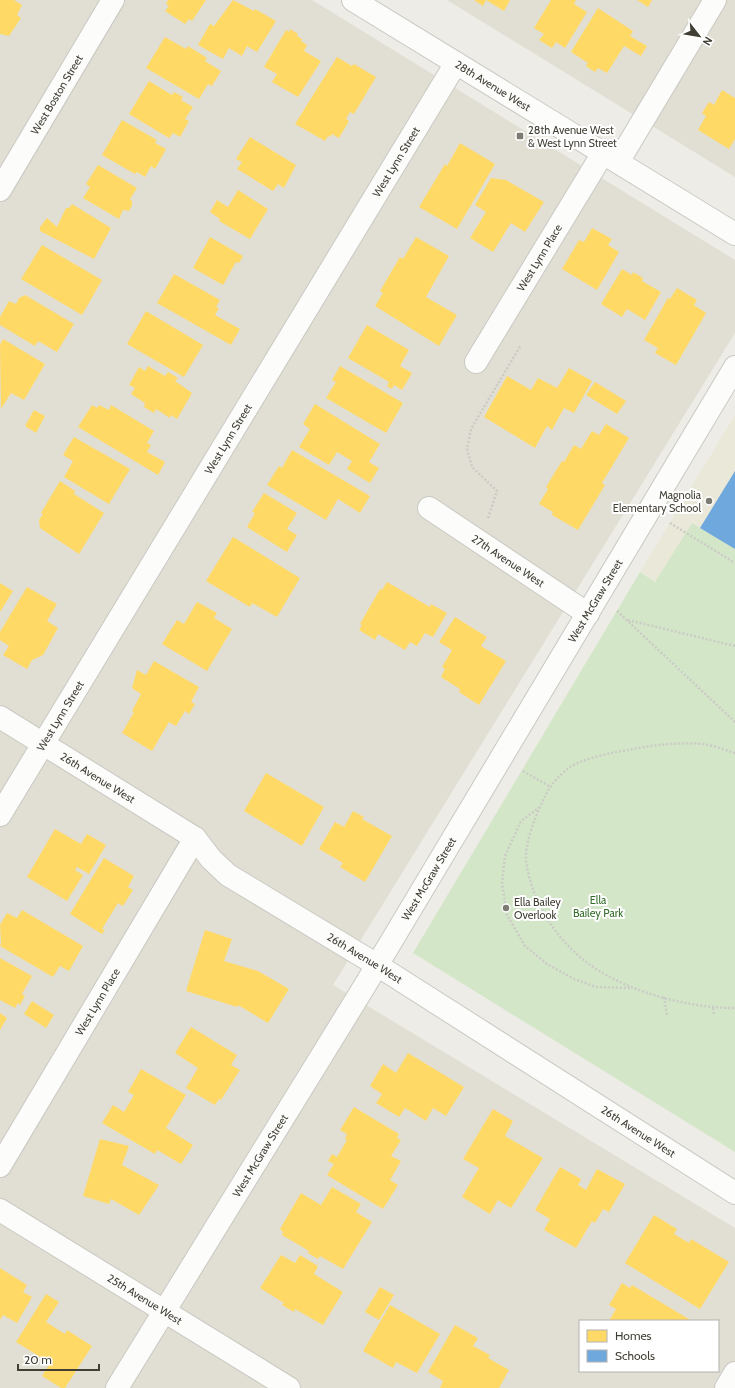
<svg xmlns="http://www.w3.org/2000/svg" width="735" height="1388" font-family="Cabin,sans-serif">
  <rect width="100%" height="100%" fill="#edece6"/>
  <path fill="#e1dfd4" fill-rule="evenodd" d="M0,0H312L735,260V333L333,985L735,1228V1388H0ZM580,1321H718V1371H580Z
    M447,0H735V177Z"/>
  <path fill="#eae9d9" d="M735,415V632L640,572Z"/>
  <path fill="#d4e6c8" d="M692,523L735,549V1152L413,953L640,572L655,582Z"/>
  <path fill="#ffd966" d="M0,0H14L22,5L17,15L21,18L9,36L0,34Z
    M168,0H206L192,21L189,19L185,24L165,11L169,6L166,4Z
    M233,0L254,11L255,9L276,21L257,52L247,46L242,56L229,48L223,59L198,45L210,24L214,26Z
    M474,0H510L504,11L486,0L483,6Z
    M551,0H576L574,4L587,12L565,48L556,42L552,48L539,40L544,34L534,28Z
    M637,0H652L648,7Z
    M598,8L633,31L630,36L647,46L641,56L624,46L607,73L598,68L595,72L586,66L588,63L571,52Z
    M290,29L298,34L297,36L302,39L301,41L307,45L304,51L321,61L298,97L272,82L277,74L264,67L286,30L289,32Z
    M165,37L186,49L188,46L207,58L205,61L221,71L212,86L208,84L199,99L146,68Z
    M337,57L352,66L354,64L376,77L354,114L350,112L346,119L349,121L339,138L332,134L330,137L328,136L325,141L295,124Z
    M149,81L172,95L174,92L183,97L181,100L193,107L185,119L189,121L180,137L173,133L169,138L129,114Z
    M722,90L735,98V139L729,149L698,130L706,116L702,113L709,102L714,105Z
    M122,120L157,140L155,143L166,149L155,169L151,166L145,177L137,172L135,174L102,155Z
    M250,137L296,165L284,188L278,184L273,191L237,169L242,162L236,159Z
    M460,143L495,164L457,229L419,207L445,164L447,166Z
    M98,165L137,188L130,199L132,201V205L129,211L123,210L119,219L83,198L90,187L86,184Z
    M491,178L506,180L544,202L525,232L511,223L493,252L470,238L486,212L475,205Z
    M238,190L268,209L250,239L219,221L220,219L210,212L217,200L228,207Z
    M72,204L111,228L94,259L40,231V227L47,218L57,227L66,208H69Z
    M592,228L612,239L608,245L619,252L597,290L562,269L579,240L584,242Z
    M210,237L243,256L239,263L236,262L223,285L193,268Z
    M416,237L449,256L426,297L457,315L439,346L375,306L383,293L380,291L400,257L403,259Z
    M42,245L102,280L82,315L21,279Z
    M622,269L632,275L633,272L643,278L642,281L661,292L645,320L627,309L622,317L601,304Z
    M174,274L220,300L216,307L219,308L215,315L240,329L231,345L157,303Z
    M677,288L697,300L694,305L706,313L676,365L655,353L658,348L644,340L668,298L670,299Z
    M25,295L74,324L57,352L38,341L35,346L0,325V317L9,301L16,304L19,298Z
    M146,311L203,345L184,377L127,344Z
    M367,325L409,350L400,366L412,373L402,390L394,385L392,389L387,386L389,382L348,358Z
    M3,339L45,364L24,400L11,393L1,409L0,345Z
    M148,366L165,376L168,372L178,378L175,381L192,393L177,419L171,415L170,418L156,409L154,413L144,407L145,403L131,394L135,388L129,385L139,367L145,371Z
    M340,366L403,403L386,433L326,398L336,382L332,380Z
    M569,368L592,381L574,413L564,408L552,430L547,426L535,448L484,417L507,376L531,390L538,378L557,388Z
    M595,382L626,401L617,414L586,395Z
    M315,404L380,444L369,462L379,468L370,483L347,469L352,461L337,452L329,465L299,447L310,429L303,424Z
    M92,405L97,408L99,405L109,410L111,405L154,431L147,443L151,445L147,452L165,462L158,475L78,427Z
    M34,410L45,416L36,433L25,426Z
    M606,424L629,438L602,483L605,485L578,530L552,515L553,512L539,504L548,489L546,487L562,461L564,462L574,445L581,449L592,431L599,435Z
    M74,437L130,469L109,504L64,477L73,461L63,455Z
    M292,450L370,496L360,513L338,499L326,520L267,485L279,466L282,468Z
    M60,481L75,491L74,494L104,513L79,554L40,528L39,520L43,514L41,513Z
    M264,493L297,513L287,529L297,535L287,552L247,527L255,513L252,512Z
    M233,537L300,578L277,617L252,603L250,607L206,581Z
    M387,582L430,607L431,604L447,613L433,637L425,633L417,646L410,642L405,650L378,634L375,640L359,630L362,625L360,624L380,589L382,590Z
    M0,583L13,591L0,612Z
    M27,587L57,604L47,621L58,628L43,655L32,660L27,669L3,655L9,646L0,640V632Z
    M197,602L217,613L214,618L232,629L207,671L162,644L177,620L184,624Z
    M455,617L487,637L481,646L506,661L479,705L459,692L460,689L441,677L445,669L442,667L452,650L439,642Z
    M154,661L199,687L191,702L195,704L189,714L185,711L176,726L169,722L152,751L122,733L134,712L132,711L141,694L132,688L137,670L146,675Z
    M266,773L324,807L302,846L244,811Z
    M353,811L364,817L362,819L392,836L365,882L340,867L343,863L319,849L335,822L344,827Z
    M55,829L81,844L87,834L106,845L89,874L77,867L75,870L83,875L67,901L27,877Z
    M104,858L134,876L128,887L133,890L123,906L118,903L102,929L105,930L102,934L70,914Z
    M22,910L83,946L69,971L60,966L53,977L0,946L1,943L0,925L7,913L17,918Z
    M205,930L232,939L224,961L258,971L289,989L268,1023L238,1005L237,1007L186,991Z
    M0,958L32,976L22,994L25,996L20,1005L18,1003L15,1008L0,1000Z
    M32,1001L54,1015L46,1028L24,1014Z
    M0,1013L7,1018L0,1030Z
    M191,1027L237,1055L231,1065L240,1070L221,1100L219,1099L215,1105L186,1088L198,1068L175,1053Z
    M408,1053L464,1087L446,1116L433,1108L426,1121L405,1108L399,1117L376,1103L382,1094L370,1086L383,1064L396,1073Z
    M141,1069L186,1095L166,1128L193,1145L181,1164L157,1150L155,1154L102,1123L113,1105L124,1112L134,1095L128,1092Z
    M354,1107L399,1134L397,1138L401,1140L391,1156L401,1161L390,1180L398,1185L383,1209L327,1175L334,1164L328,1161L332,1154L337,1157L347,1140L345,1139L347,1134L340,1130Z
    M493,1109L513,1121L505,1136L543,1158L511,1208L498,1200L490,1214L462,1197L479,1168L463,1159Z
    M100,1139L129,1146L122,1165L159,1185L139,1215L111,1199L109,1204L83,1196Z
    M560,1167L581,1179L578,1185L586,1190L597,1169L625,1184L609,1212L603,1209L595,1223L592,1221L576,1248L544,1230L550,1219L535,1210Z
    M332,1187L361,1204L356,1212L372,1222L343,1269L320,1256L318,1259L308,1253L309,1251L282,1235L283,1232L280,1229L301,1193L321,1205Z
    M654,1215L677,1229L674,1234L689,1243L691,1239L729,1262L700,1309L625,1263Z
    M281,1255L295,1263L300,1255L318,1266L314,1274L343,1292L323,1325L295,1309L294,1312L282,1305L284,1303L260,1288Z
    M0,1268L27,1285L23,1292L32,1297L17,1323L3,1315L0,1320Z
    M622,1283L630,1288L632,1285L692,1321H609L616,1309L609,1305Z
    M380,1287L394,1295L379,1320L365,1312Z
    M46,1294L59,1302L46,1322L65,1334L67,1330L92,1346L65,1388H61L42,1376L50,1363L16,1342Z
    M390,1305L440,1334L417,1373L396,1362L393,1368L363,1351Z
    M455,1325L478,1338L473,1346L490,1355L488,1358L509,1370L499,1388H440L443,1381L428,1372Z"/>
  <path fill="#6fa8dc" d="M735,471V549L700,528Z"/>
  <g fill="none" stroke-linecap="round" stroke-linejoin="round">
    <g stroke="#c9c8c2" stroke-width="24">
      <g id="minor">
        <path id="s1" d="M353,0L735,234"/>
        <path d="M618,162L715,0"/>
        <path id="s2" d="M0,190L113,0"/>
        <path id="s3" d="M476,362L603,153"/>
        <path id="s4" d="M429,508L588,614"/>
        <path id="s5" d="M0,717L195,838L211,859L228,875L377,965L735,1193"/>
        <path id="s6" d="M0,815L456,63"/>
        <path id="s7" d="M0,1166L195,838"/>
        <path id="s8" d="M0,1210L289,1388"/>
        <path id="s9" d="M117,1388L364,987L735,367"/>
        <path d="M726,1388L735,1373"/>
      </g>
    </g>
    <path stroke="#cbcbc6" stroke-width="2.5" stroke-dasharray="2 2" stroke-linecap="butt" d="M488,518L497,491L472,467L467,449L471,429L521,345
      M670,523L735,563
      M617,611L735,722
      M628,620L735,646
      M735,753C725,750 713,745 703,744C678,742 652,745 628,750C613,752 582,759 570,767C554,779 548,789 540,807C534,820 525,844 526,859C530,897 552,933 580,957C619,990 685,1008 735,1008
      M523,771L549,786
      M540,807L521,821L505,856L502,884L507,915L525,946L547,964L574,979L596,987L631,988
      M664,997L667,1015
      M713,1008L714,1015"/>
    <use href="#minor" stroke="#fcfcfb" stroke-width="22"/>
  </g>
  <g fill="#7d7c72" stroke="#fff" stroke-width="1.5">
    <rect x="516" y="132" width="8" height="8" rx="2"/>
    <circle cx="709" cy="501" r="4"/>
    <circle cx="506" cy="908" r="4"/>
  </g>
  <g text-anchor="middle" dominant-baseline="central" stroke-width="4" stroke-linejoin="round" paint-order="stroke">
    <g font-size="11" fill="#413f34" stroke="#fff">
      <text stroke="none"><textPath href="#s1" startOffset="164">28th Avenue West</textPath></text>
      <text stroke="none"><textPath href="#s2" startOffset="111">West Boston Street</textPath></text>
      <text stroke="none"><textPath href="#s6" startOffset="764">West Lynn Street</textPath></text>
      <text stroke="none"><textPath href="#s3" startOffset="122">West Lynn Place</textPath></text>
      <text stroke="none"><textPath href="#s6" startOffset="440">West Lynn Street</textPath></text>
      <text stroke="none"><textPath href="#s4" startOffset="95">27th Avenue West</textPath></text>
      <text stroke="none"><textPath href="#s9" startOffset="921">West McGraw Street</textPath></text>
      <text stroke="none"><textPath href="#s6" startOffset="116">West Lynn Street</textPath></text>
      <text stroke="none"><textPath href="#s5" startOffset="115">26th Avenue West</textPath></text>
      <text stroke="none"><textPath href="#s9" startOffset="597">West McGraw Street</textPath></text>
      <text stroke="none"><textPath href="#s5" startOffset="439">26th Avenue West</textPath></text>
      <text stroke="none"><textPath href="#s7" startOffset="191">West Lynn Place</textPath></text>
      <text stroke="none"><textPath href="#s5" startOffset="763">26th Avenue West</textPath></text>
      <text stroke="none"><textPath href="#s9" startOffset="273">West McGraw Street</textPath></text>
      <text stroke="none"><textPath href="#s8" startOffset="170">25th Avenue West</textPath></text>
    </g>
    <g font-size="11" fill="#413f34" stroke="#fff" text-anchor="start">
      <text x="528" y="130">28th Avenue West<tspan x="528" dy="13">&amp; West Lynn Street</tspan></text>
      <text x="701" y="495" text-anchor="end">Magnolia<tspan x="701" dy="13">Elementary School</tspan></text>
      <text x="514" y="902">Ella Bailey<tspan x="514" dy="13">Overlook</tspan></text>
    </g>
    <g font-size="11" fill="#366e2d" stroke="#fff">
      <text x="598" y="900">Ella<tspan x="598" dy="13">Bailey Park</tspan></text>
    </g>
  </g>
  <rect x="579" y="1320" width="140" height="52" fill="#ffffff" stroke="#b3b2ae"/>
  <rect x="587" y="1330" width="20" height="12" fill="#ffd966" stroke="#b3b2ae"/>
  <text x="615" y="1340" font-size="12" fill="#413f34">Homes</text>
  <rect x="587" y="1350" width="20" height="12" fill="#6fa8dc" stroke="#b3b2ae"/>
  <text x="615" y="1360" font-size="12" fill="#413f34">Schools</text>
  <g transform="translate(699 36) rotate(121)" stroke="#ffffff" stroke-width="3" paint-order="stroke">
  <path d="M0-3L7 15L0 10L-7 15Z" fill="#413f34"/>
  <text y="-6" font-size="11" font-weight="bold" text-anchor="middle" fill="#413f34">N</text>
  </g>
  <path d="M18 1364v6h81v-6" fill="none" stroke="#413f34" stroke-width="2"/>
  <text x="24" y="1364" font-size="12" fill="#413f34" stroke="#ffffff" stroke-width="3" paint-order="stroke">20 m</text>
</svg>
